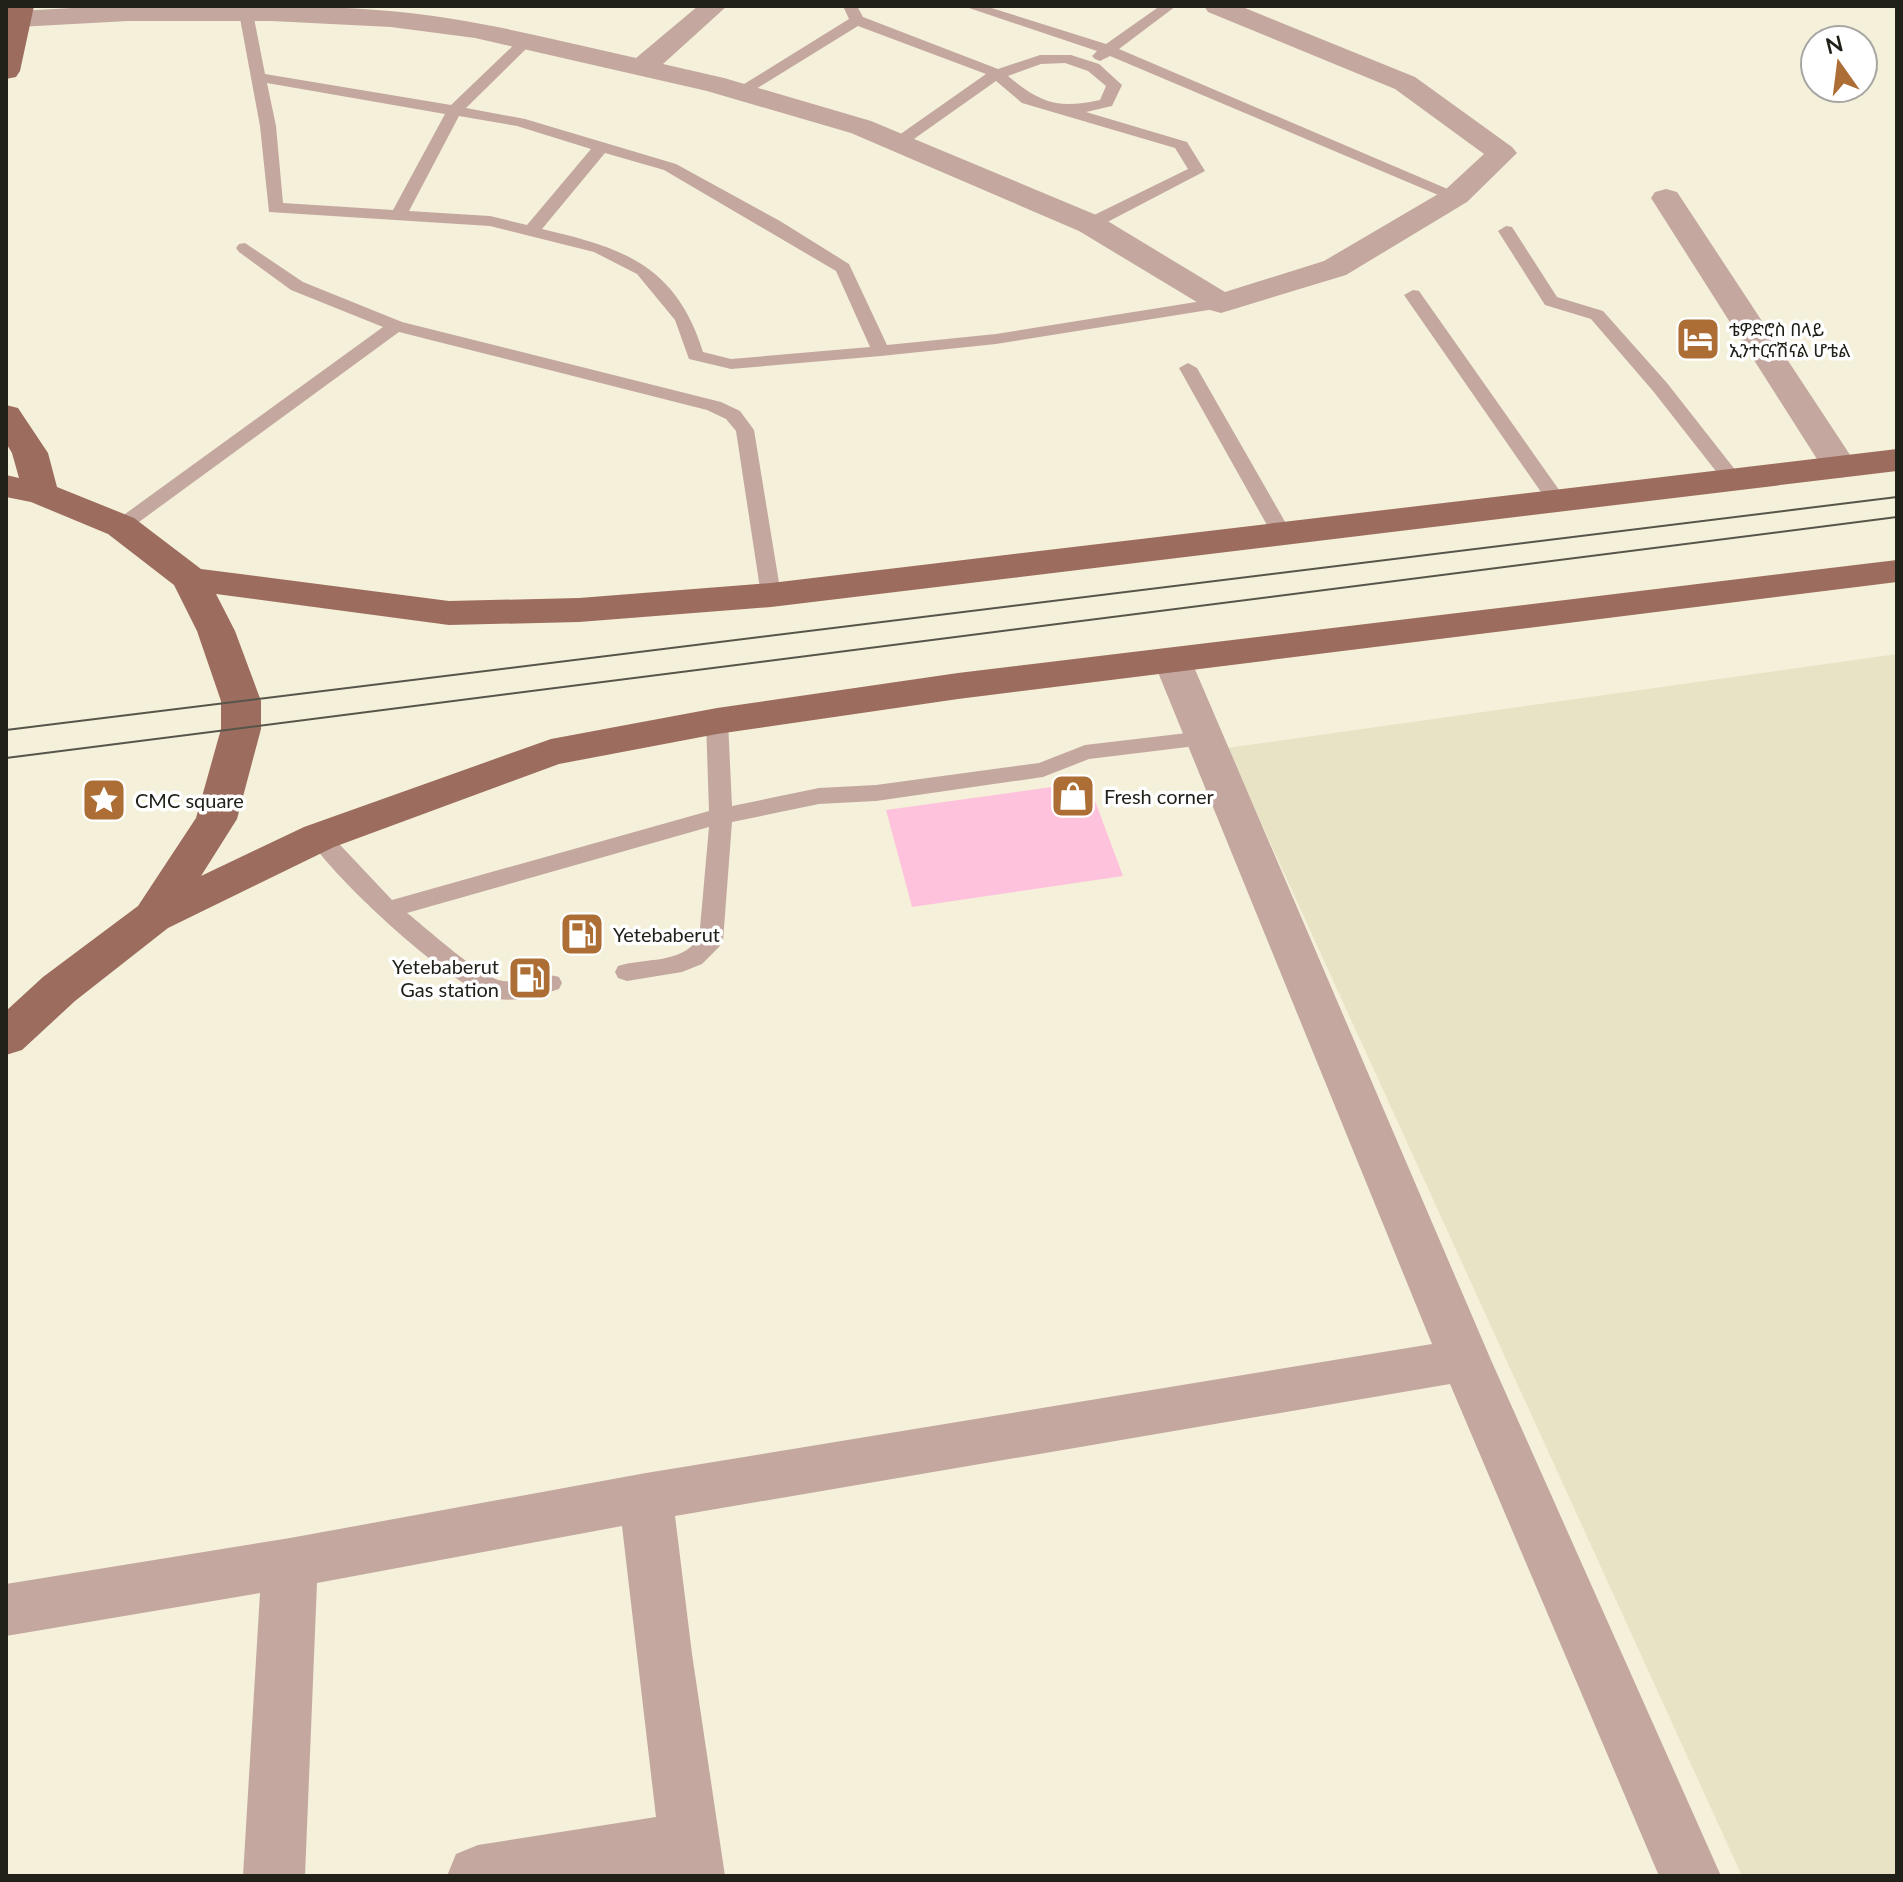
<svg xmlns="http://www.w3.org/2000/svg" width="1903" height="1882" font-family="Lato,'Noto Sans Ethiopic',sans-serif">
  <rect width="100%" height="100%" fill="#f4f0d9"/>
  <path fill="#e8e3c5" d="M1897,654V1876H1742L1227,748Z"/>
  <path fill="#ffc2dd" d="M1088,782L1123,876L912,907L886,810Z"/>
  <g fill="none" stroke-linecap="round" stroke-linejoin="round">
    <path fill="#c4a8a0" fill-rule="evenodd" d="M843,6H857L863,17L998,69L1040,55H1071L1099,64L1122,85L1112,106L1086,112L1187,142L1205,171L1096,228H1084L1082,224L1084,220L1188,169L1175,148L1022,103L996,81L904,146H892V140L986,74L858,26L746,95H736V89L849,19ZM1065,63L1088,71L1106,86L1100,100C1057,109 1041,103 1008,76L1041,64Z
      M963,6H985L1106,44L1160,6H1176L1119,49L1464,196L1462,200H1450L1110,56L1100,61L1095,59L1092,56L1097,51Z
      M246,9L253,13L265,74L451,105L520,39H530V45L466,108L525,119L676,164L780,221L849,264L887,345L996,334L1221,298L1230,303L1221,308L996,344L881,356L731,369L689,359L675,320L637,274L594,252L490,226L269,212L260,126L239,13ZM267,83L445,114L393,210L283,203L276,126ZM459,116L517,126L591,149L527,225L490,216L409,211ZM605,153L664,170L836,271L870,347L731,359L703,352C676,265 623,248 542,229Z
      M1506,226L1512,227L1557,297L1603,311L1667,383L1740,476L1743,480L1740,484H1726L1653,391L1591,319L1545,305L1498,231Z
      M245,243L303,282L402,322L721,402L740,411L754,430L781,595L771,601L761,595L736,431L726,419L707,410L399,332L128,530H114L111,526L114,522L383,327L291,290L239,252L236,248L239,244Z
      M1413,290L1419,291L1564,497L1567,501L1564,505H1550L1404,295Z
      M1188,363L1197,368L1292,534L1289,538L1282,540L1272,534L1179,368Z
      M717,714L725,716L728,721L732,806L819,788L876,785L1039,763L1085,745L1204,731L1212,733L1215,738L1212,743L1204,745L1089,759L1043,777L876,801L819,804L732,822L723,941L719,947L702,964L682,972L627,981L618,978L615,972L618,966C648,957 677,965 699,939L709,827L407,913C428,929 480,978 503,981C522,984 540,971 559,977L562,983L559,989C539,995 518,1002 498,999C455,992 331,876 308,837L311,831H327L392,900L709,811L706,721L709,716Z"/>
    <path fill="#c4a8a0" fill-rule="evenodd" d="M108,6C202,6 296,3 390,11C473,18 555,40 636,58L698,6H727L663,64L724,78L871,121L1101,217L1225,292L1324,261L1445,190L1484,154L1395,89L1208,12L1204,6H1240L1415,77L1512,147L1517,153L1467,202L1346,275L1221,313L1210,310L1079,231L851,133L707,91L475,38L391,27L271,21H128L18,27L6,21L8,13L18,11Z
      M1666,189L1677,192L1681,198L1858,467L1852,474L1840,478L1828,474L1822,467L1651,198L1655,192Z
      M1172,648L1186,651L1191,660L1491,1360L1721,1876H1659L1450,1384L675,1516L692,1654L725,1876H447L456,1854L478,1845L656,1817L622,1526L317,1583L305,1876H243L260,1593L6,1636V1584L290,1538L646,1473L1432,1344L1153,660L1158,651Z"/>
    <path fill="#9c6c5e" fill-rule="evenodd" d="M8,6H34L20,71L16,77L6,79Z
      M6,405L18,408L48,453L57,487L134,518L201,569L449,601L579,598L771,583L1897,449V471L771,607L579,622L449,625L216,594L235,631L261,701V729L237,819L201,876L304,827L551,739L717,708L958,673L1897,560V582L958,699L717,734L559,764L334,847L168,928L75,1001L22,1050L6,1055V1011L43,977L138,906L196,818L221,729V701L197,631L174,585L108,534L31,502L6,497V475L19,478L12,453L6,443Z"/>
    <path stroke="#57554a" stroke-width="2" d="M6,730L1897,497
      M6,758L1897,517"/>
  </g>
  <defs>
    <g id="hotel-square" transform="scale(2.3)"><rect x="-9" y="-9" width="18" height="18" rx="4" fill="#ac6e34" stroke="#fff"/><path d="M-6-4.5h1.5V1H6V5H4.5V3h-9V5H-6ZM-4 0a1.8 1.8 0 1 1 3.6 0ZM.5 0V-2.5h3Q6-2.5 6 0Z" fill="#fff"/></g>
    <g id="shop-square" transform="scale(2.3)"><rect x="-9" y="-9" width="18" height="18" rx="4" fill="#ac6e34" stroke="#fff"/><path d="M-5-2.5h2.3a2.7 3.5 0 0 1 5.4 0H5L5.5 6h-11ZM-1.5-2.5h3a1.5 2.3 0 0 0-3 0Z" fill="#fff"/></g>
    <g id="sight-square" transform="scale(2.3)"><rect x="-9" y="-9" width="18" height="18" rx="4" fill="#ac6e34" stroke="#fff"/><path d="M0-6L1.8-2.2L6-1.7L2.9 1.2L3.7 5.4L0 3.3L-3.7 5.4L-2.9 1.2L-6-1.7L-1.8-2.2Z" fill="#fff"/></g>
    <g id="fuel-square" transform="scale(2.3)"><rect x="-9" y="-9" width="18" height="18" rx="4" fill="#ac6e34" stroke="#fff"/><path d="M-5.5-6h7V0h2V4h1.3V-2.5L3-4.5l.8-.8L6-3V5H2.5V1h-1V6h-7ZM-4.2-4.7v3.2H.2V-4.7Z" fill="#fff"/></g>
  </defs>
  <g fill-rule="evenodd">
    <use href="#hotel-square" x="1698" y="339"/>
    <use href="#shop-square" x="1073" y="796"/>
    <use href="#sight-square" x="104" y="800"/>
    <use href="#fuel-square" x="582" y="934"/>
    <use href="#fuel-square" x="530" y="978"/>
  </g>
  <g text-anchor="middle" dominant-baseline="central" stroke-width="7" stroke-linejoin="round" paint-order="stroke">
    <g font-size="18" fill="#222119" stroke="#fff" text-anchor="start">
      <text x="1729" y="329">ቴዎድሮስ በላይ<tspan x="1729" dy="21">ኢንተርናሽናል ሆቴል</tspan></text>
    </g>
    <g font-size="20" fill="#222119" stroke="#fff" text-anchor="start">
      <text x="1104" y="796">Fresh corner</text>
      <text x="135" y="800">CMC square</text>
      <text x="613" y="934">Yetebaberut</text>
      <text x="499" y="966" text-anchor="end">Yetebaberut<tspan x="499" dy="23">Gas station</tspan></text>
    </g>
  </g>
  <rect width="1903" height="1882" fill="none" stroke="#222119" stroke-width="16"/>
  <g transform="translate(1839 64) rotate(346)"><circle r="38" fill="#ffffff" stroke="#a7a6a3" stroke-width="2"/>
  <path d="M0-6L14 30L0 20L-14 30Z" fill="#ac6e34"/>
  <text y="-12" font-size="22" font-weight="bold" text-anchor="middle" fill="#222119">N</text>
  </g>
</svg>
